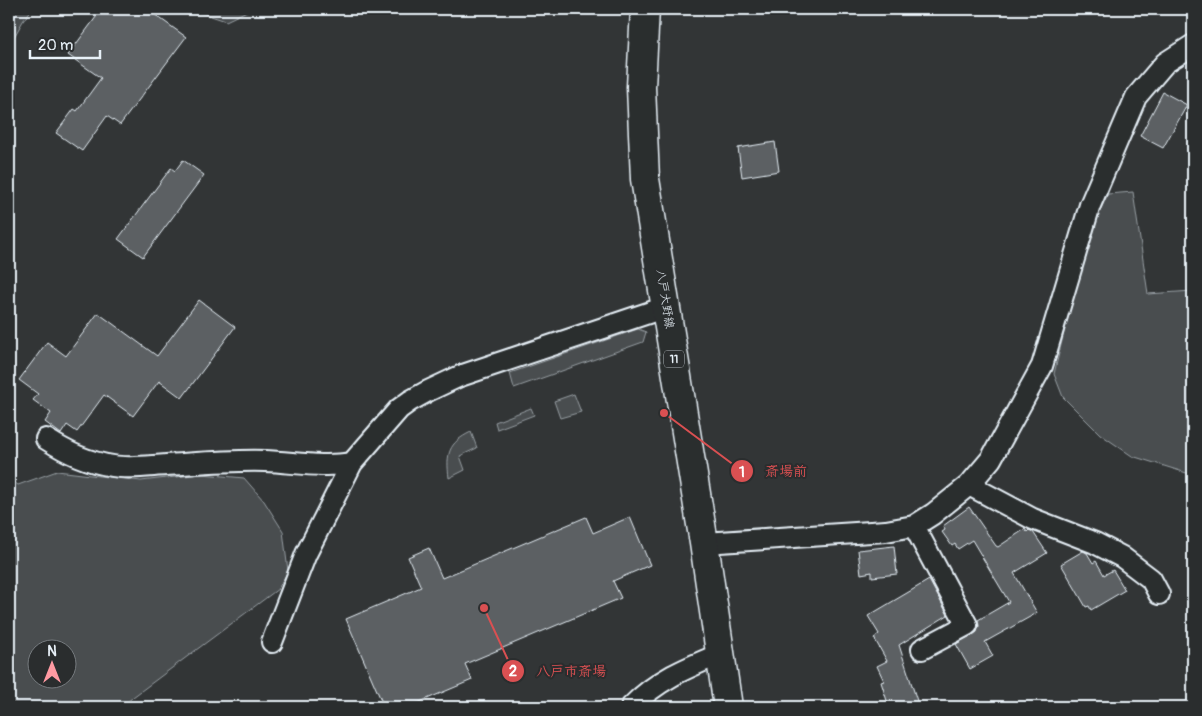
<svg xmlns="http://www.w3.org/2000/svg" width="1202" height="716" font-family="Pangolin,'Klee One',sans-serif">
  <rect width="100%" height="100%" fill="#323536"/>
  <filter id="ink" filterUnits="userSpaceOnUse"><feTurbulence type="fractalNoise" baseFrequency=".02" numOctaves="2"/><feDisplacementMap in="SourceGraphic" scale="10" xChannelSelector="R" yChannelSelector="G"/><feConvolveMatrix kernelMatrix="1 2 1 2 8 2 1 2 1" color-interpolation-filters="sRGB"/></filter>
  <g filter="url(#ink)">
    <path fill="#494d4f" stroke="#989fa4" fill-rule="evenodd" d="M9,9H32L23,21L9,46Z
      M196,9H251L226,21L199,12Z
      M1133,192L1148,294L1193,291V475L1132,456L1100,434L1063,397L1054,374L1069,312L1097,217L1108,194Z
      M638,329L646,332L643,342L514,388L510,373Z
      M574,394L581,412L560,418L554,401Z
      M531,408L534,415L497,429L495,422Z
      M471,432L477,448L460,456L465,470L449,478C446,454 448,443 471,432Z
      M57,471L141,481L202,474L244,478L264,501L283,531L288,571L278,589L133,697L122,707H9V479L18,485ZM68,648V678H38V648Z"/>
    <path fill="#5c6063" stroke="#e8f1f8" d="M102,9H147L186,37L120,125L107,116L82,151L56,133L74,109L77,111L101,78L68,55Z
      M1163,92L1187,105L1163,148L1140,136Z
      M775,142L779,171L742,177L738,148Z
      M183,160L204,175L143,257L118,239L171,168L175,171Z
      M199,300L235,327L182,398L159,381L133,416L104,395L77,432L67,425L61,434L45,422L51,413L33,400L38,394L19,380L47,342L66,356L98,313L157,356Z
      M969,507L996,546L998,547L1025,529L1027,532L1029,530L1033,532L1047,553L1014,573L1037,613L985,642L993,656L970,669L956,644L977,632L979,626L978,620L1009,602L972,540L958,549L955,544L952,546L942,532L945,530L943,526Z
      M586,517L593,533L630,517L650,565L613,581L621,598L465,664L472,680L408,707H384L346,619L421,587L408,557L429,548L442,578Z
      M894,546L897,574L872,577V572L861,574L858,550Z
      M1083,551L1087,553L1093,563L1096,561L1104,575L1113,570L1125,590L1091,610L1089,606L1086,607L1061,564Z
      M929,580L948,615L899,645L919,707H889L881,682L884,681L877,666L887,661L874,638L879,634L868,616Z"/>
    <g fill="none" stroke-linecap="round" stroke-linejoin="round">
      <g stroke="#e8f1f8" stroke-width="24">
        <path id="street" d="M46,439C68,453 87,462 113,466C130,469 149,466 166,465C199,463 232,460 265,461C294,462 322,468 352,463
          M969,485L1033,519L1095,543L1122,557L1151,579L1159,594
          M914,526L967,625L922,649
          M704,543L886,531L914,526L933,514L969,485L991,459L1042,366L1090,205L1136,97L1165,63L1193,45
          M272,642L306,554L352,463L399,409L410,401L428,391L460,376L666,307
          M631,707C657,680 686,668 720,654"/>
      </g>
      <g stroke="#e8f1f8" stroke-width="31">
        <path id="primary" d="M645,9L641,87L645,179L704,543L728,707"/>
      </g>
      <use href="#street" stroke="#2a2d2e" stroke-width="20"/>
      <use href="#primary" stroke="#2a2d2e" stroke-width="28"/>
    </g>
  </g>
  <g text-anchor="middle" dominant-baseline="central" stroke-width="4" stroke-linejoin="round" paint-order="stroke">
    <rect fill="#2a2d2e" stroke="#afb6bb" stroke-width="1" x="664" y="350.5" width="20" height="17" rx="4"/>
    <g font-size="11" font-weight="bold" fill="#e8f1f8">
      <text x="674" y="359">11</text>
    </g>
    <g font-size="12" fill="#e8f1f8" stroke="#2a2d2e">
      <text transform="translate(665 299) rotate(81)">八戸大野線</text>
    </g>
  </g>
  <path fill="none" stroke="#da5052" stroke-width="2" d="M664 413L742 471M484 608L513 671"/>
  <g fill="#da5052" stroke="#2a2d2e" stroke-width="2">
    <circle cx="664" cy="413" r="5"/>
    <circle cx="484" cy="608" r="5"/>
    <circle cx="742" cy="471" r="12"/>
    <circle cx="513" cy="671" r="12"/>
  </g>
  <g font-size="15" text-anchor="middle" font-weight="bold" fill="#fff">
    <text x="742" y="477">1</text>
    <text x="513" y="676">2</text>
  </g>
  <g font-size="14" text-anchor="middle" font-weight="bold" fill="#da5052" stroke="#2a2d2e" stroke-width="4" stroke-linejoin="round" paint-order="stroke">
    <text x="786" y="476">斎場前</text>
    <text x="571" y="676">八戸市斎場</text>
  </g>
  <rect width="1202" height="716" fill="none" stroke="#2a2d2e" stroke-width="30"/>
  <rect x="15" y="15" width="1172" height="686" fill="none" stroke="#e8f1f8" stroke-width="2" filter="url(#ink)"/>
  <g transform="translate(52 664)"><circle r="24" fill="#2a2d2e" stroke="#767b7f"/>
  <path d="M0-4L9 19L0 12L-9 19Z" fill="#ff9aa2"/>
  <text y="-8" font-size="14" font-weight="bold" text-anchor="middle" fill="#e8f1f8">N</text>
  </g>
  <path d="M30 50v8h70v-8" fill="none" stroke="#e8f1f8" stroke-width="2.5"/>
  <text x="38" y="50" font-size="15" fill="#e8f1f8" stroke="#2a2d2e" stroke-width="4" paint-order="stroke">20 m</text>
</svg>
